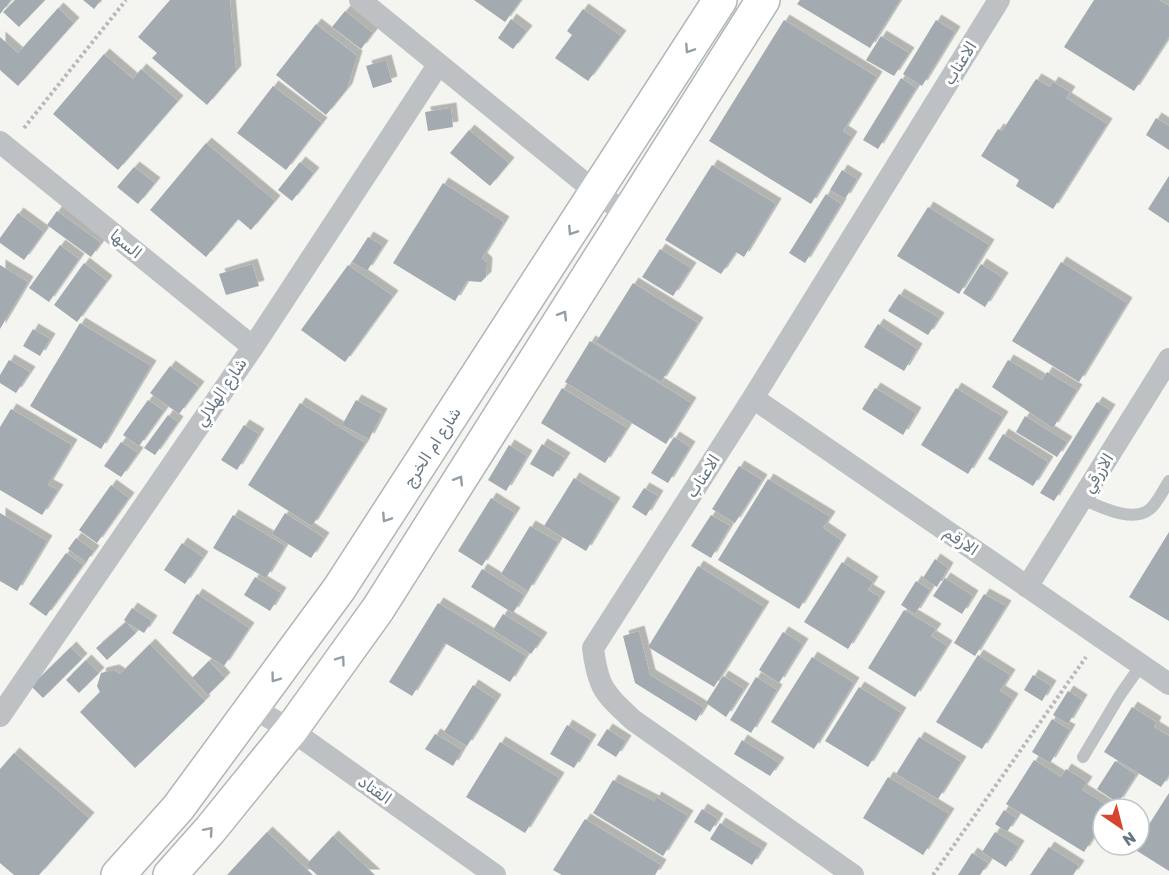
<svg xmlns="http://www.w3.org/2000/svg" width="1169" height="875" font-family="Rubik,Cairo,sans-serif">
  <defs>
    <filter id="shadow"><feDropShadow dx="5.5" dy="-5.5" stdDeviation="0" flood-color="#0004"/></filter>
  </defs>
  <rect width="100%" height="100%" fill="#f4f4f0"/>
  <path fill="#a3abb0" filter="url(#shadow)" d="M0,0H11L0,14Z
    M15,0H45L19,27L3,12Z
    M83,0H101L94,9Z
    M170,0H230L236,71L207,105L152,58L157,53L138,37Z
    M474,0H521L505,22Z
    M800,0H900L870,48L797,4Z
    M1094,0H1159L1169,6V37L1134,91L1064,47Z
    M58,8L74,23L18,86L0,70V37L18,53Z
    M583,9L621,36L588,81L555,58L572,35L567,31Z
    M345,11L373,33L361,49L332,27Z
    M511,19L527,31L513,49L498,38Z
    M784,20L877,77L843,131L852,137L811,204L709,141Z
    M936,20L955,32L922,86L903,74Z
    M316,24L357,56L347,89L326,115L276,75Z
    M881,36L909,53L894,76L866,60Z
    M104,54L133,79L141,69L178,101L118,170L53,114Z
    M386,60L392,82L373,88L366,66Z
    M901,78L916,88L878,149L863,140Z
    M1036,79L1050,87L1053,82L1070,92L1066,98L1107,124L1053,209L1016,186L1019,180L981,156L998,129L1002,131Z
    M273,86L322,123L286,170L237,133Z
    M451,108L453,127L428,131L425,112Z
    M1156,118L1169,126V150L1146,135Z
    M469,130L509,163L490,186L450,153Z
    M206,143L275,201L251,230L238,219L206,257L150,210Z
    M300,162L314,173L292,201L278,190Z
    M712,165L776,204L744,257L736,252L721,274L665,240Z
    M134,167L155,183L138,204L117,187Z
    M842,170L857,179L845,199L830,190Z
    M1169,176V223L1148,209Z
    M443,183L504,222L482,258L487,263L486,277L481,282L467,281L455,301L393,263Z
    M826,194L841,204L805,263L789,253Z
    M928,207L989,245L959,294L897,256Z
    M57,211L101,243L91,257L47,225Z
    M18,213L44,232L24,260L0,243V238Z
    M368,237L383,246L367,271L352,262Z
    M60,245L79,259L49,302L29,288Z
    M660,249L691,268L673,296L642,277Z
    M1061,262L1127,303L1079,382L1012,341Z
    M84,263L107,281L77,322L54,305Z
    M252,264L259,286L226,295L219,274Z
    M981,264L1003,278L985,307L963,293Z
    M0,265L28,282L0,329Z
    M348,265L393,296L345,362L301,330Z
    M633,283L698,323L661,382L596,342Z
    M899,294L939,318L928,335L888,311Z
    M80,323L151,366L101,449L30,406Z
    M878,324L917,349L904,371L864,347Z
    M33,329L50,339L40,356L23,346Z
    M590,341L691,403L666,444L565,382Z
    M9,360L30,372L16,393L0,383V375Z
    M1008,360L1042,380L1047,372L1077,390L1053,428L992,387Z
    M170,366L199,387L179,414L150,393Z
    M562,388L627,428L605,463L541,423Z
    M875,388L916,413L903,435L862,409Z
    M956,388L1003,417L968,474L921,445Z
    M148,400L164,411L139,446L123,435Z
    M356,400L382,414L369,439L342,425Z
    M1097,402L1110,410L1054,501L1040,493Z
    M300,403L365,443L312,526L248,485Z
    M11,409L72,445L48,485L58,490L42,515L0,490V427Z
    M168,415L178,422L155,455L144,448Z
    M1025,416L1067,442L1057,457L1016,432Z
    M244,425L259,434L237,470L221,460Z
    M1003,434L1048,462L1033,486L988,459Z
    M674,437L690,447L668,483L651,473Z
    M121,442L138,453L121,477L104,466Z
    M542,444L565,458L553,477L530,464Z
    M509,445L527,456L506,491L488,480Z
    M739,466L762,480L735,523L712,509Z
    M574,478L615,503L586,551L544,526Z
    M768,479L830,517L823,528L841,540L799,609L718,560Z
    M111,485L129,498L97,543L79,530Z
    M644,488L658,496L646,516L632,507Z
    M491,498L515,513L482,566L458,551Z
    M0,513L47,541L17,591L0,581Z
    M285,513L324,538L311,558L272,534Z
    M233,515L285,546L266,578L213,548Z
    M711,515L730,526L711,558L691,546Z
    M530,526L558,542L528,591L501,574Z
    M1169,532V621L1129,597Z
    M76,538L94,551L86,562L68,549Z
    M182,543L203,557L185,584L164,570Z
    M66,553L83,565L46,616L29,604Z
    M935,559L948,568L937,587L923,578Z
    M842,562L873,582L868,590L880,597L848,649L804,622Z
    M698,566L764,607L714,687L648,647Z
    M482,569L524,595L513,613L471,587Z
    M255,577L281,593L270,611L244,595Z
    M945,578L973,596L962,614L933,596Z
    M916,581L930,590L915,614L901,605Z
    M197,594L249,628L224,666L172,633Z
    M984,594L1006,606L975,656L954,643Z
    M438,603L526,656L510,682L445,643L412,696L389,682Z
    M132,608L152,621L144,633L126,622L136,633L107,660L96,648L126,622L124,620Z
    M904,610L936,629L931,636L947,646L915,697L868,668Z
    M503,614L542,638L531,654L493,630Z
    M639,631L650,675L704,708L696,721L635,683L623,636Z
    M783,632L803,644L779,683L759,670Z
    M150,644L205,701L135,768L80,712L100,692L97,686L101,673L114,670L120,674Z
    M71,647L82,659L43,698L31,686Z
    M978,655L1010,675L1000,691L1013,699L982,749L936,722Z
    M812,657L854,683L814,749L771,722Z
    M86,660L99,673L79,693L66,680Z
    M209,661L225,678L208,695L192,678Z
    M1033,675L1051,686L1042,701L1024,690Z
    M723,676L744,689L726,717L706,703Z
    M756,677L777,690L751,733L730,720Z
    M473,685L496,700L467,746L444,732Z
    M859,687L901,713L868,767L825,741Z
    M1068,691L1082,700L1068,724L1053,715Z
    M1132,707L1156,722L1154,727L1169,736V775L1161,787L1104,752Z
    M1052,719L1070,730L1050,763L1032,752Z
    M567,725L591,740L574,768L550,754Z
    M607,729L626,741L616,757L597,745Z
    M435,734L462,750L453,766L425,749Z
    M919,737L961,762L938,799L896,774Z
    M742,740L779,763L770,776L734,754Z
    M500,742L559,778L525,833L466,797Z
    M14,753L89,818L39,875H14L0,863V769Z
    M1034,760L1061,777L1066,769L1087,782L1082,790L1113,809H1103V822L1084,852L1006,804Z
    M1115,761L1136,775L1118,803L1097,789Z
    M888,777L949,814L923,855L863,818Z
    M613,780L654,801L656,797L688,816L663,856L593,813Z
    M1169,793V871L1134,849L1139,845V840Z
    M702,809L718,819L710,832L694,822Z
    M1004,810L1016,818L1007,832L995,824Z
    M585,819L661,865L655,875H562L553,870Z
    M720,823L762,849L752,865L710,839Z
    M267,832L313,875H227Z
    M995,832L1019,846L1006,867L982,852Z
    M333,836L375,875H317L306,865Z
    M1049,847L1079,866L1073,875H1030Z
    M972,853L988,863L980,875H958Z"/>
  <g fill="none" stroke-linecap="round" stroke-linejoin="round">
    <g stroke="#b0b5b9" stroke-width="36">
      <path id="secondary" d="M118,875L178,808L339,589L720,0
        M170,875L210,830L291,730L378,609L763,0"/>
    </g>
    <path stroke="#b7babc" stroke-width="4" stroke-dasharray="3 3" stroke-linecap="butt" d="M24,128L126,0
      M933,875L1086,657"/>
    <path stroke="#bdc1c4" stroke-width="12" d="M1082,499C1100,506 1132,524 1150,509C1158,502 1163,490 1169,481
      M1083,757L1120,695L1141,665"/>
    <path stroke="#bdc1c4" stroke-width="22" d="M360,0L597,193L627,214
      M0,142L253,347
      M753,398L1169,684
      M1027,587L1169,359
      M253,708L291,730L495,875
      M0,716L253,347L438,65
      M853,875L633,720C604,693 598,688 593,648L753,398L999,0"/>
    <use href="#secondary" stroke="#fff" stroke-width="33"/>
  </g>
  <defs><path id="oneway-chevron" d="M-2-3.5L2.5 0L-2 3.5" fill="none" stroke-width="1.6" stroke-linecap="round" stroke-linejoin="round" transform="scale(1.5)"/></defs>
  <g stroke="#939fa6">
    <use href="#oneway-chevron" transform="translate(689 49) rotate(123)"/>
    <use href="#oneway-chevron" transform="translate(572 231) rotate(123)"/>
    <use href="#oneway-chevron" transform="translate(563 315) rotate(-58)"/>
    <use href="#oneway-chevron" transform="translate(459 480) rotate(-58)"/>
    <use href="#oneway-chevron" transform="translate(386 518) rotate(123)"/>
    <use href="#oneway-chevron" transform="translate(341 660) rotate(-54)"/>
    <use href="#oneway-chevron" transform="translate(275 678) rotate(126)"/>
    <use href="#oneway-chevron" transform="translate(209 831) rotate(-49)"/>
  </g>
  <g text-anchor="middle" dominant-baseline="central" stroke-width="6" stroke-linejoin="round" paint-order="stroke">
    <g font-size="16" fill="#657680" stroke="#fff">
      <text transform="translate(960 63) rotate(-58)">الاعناب</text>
      <text transform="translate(126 244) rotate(39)">السها</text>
      <text transform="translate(221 392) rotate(-56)">شارع الهلالي</text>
      <text transform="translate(432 447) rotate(-57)">شارع ام الخرج</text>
      <text transform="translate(1098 473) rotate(-58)">الازرقي</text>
      <text transform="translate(703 476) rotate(-57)">الاعناب</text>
      <text transform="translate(961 541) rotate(34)">الارقم</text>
      <text transform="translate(375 790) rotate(35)">القتاد</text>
    </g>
  </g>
  <g transform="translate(1121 827) rotate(145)"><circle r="28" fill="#ffffff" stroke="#c1c8cc" stroke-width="1.5"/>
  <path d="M0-4.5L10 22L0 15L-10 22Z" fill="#d6462e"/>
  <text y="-9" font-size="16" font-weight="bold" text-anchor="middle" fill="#657680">N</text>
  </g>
</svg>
